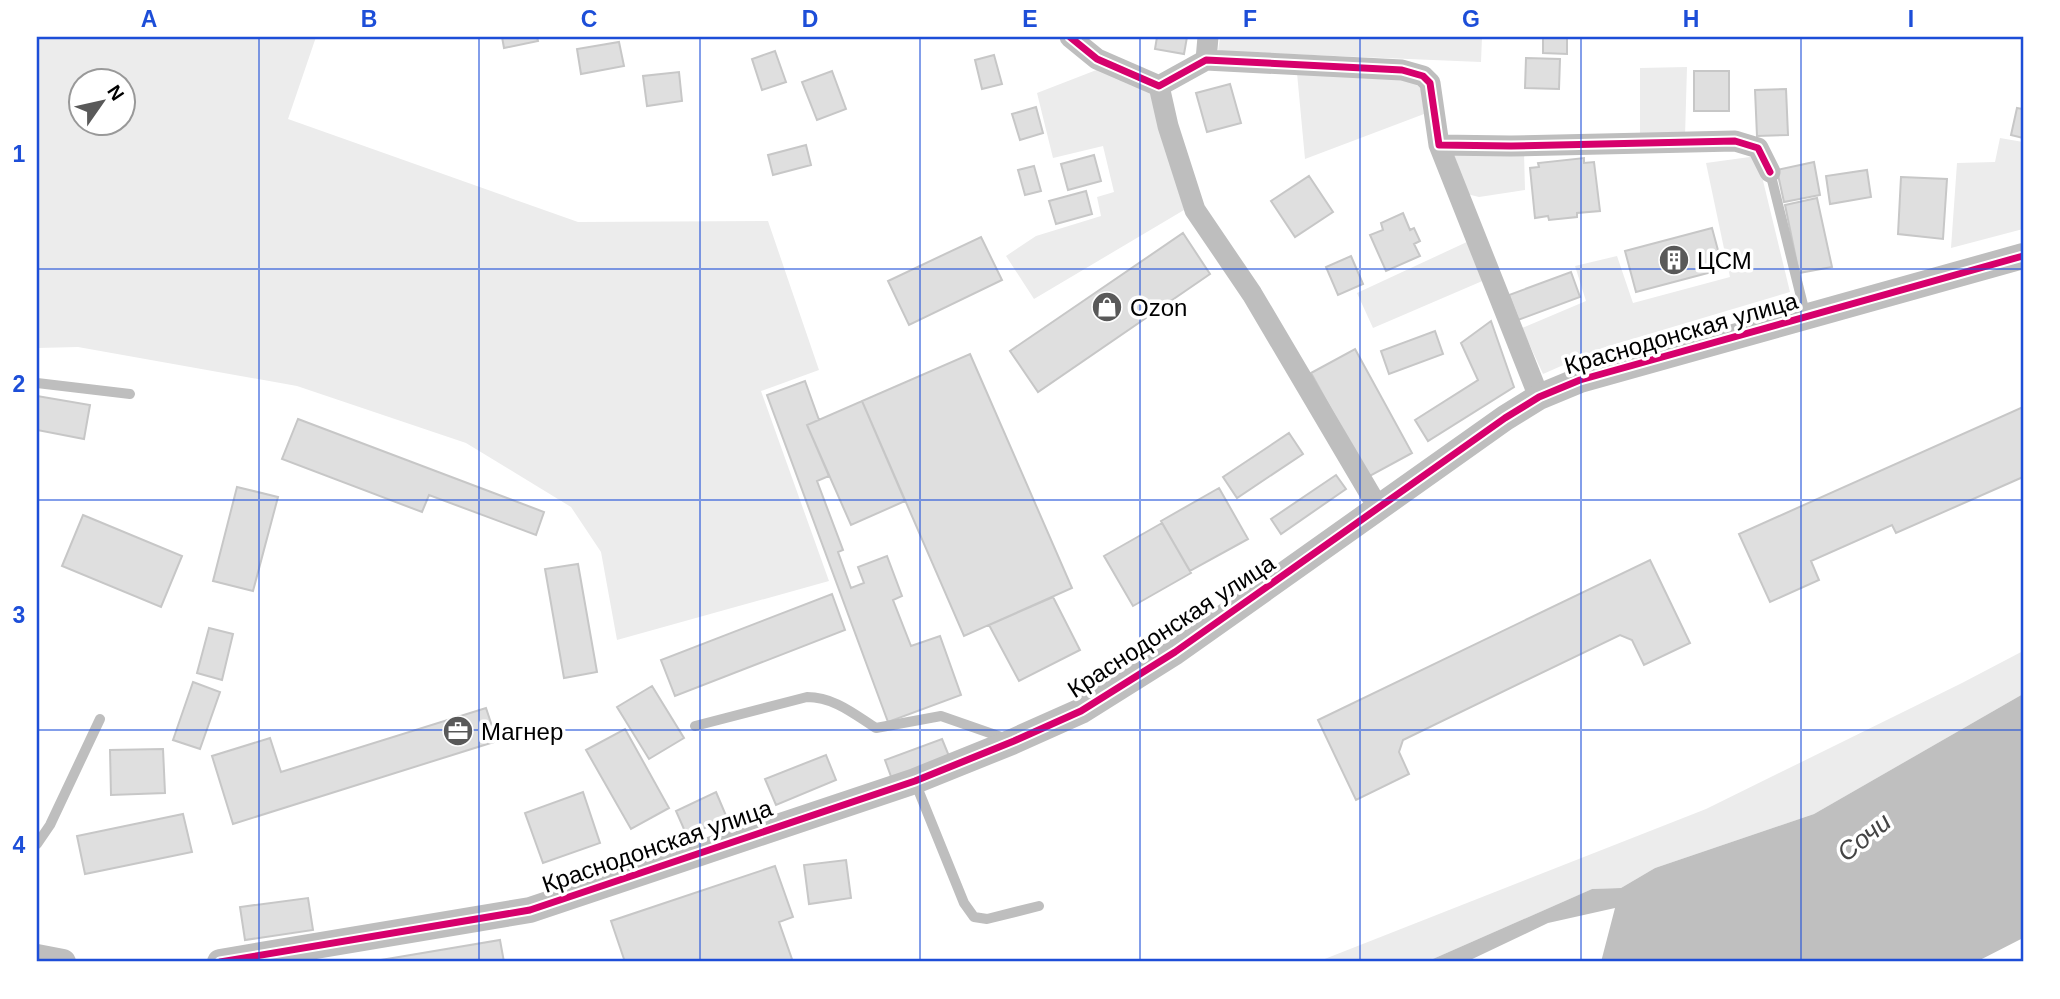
<svg xmlns="http://www.w3.org/2000/svg" width="2060" height="999" font-family="Helvetica,sans-serif">
  <rect width="100%" height="100%" fill="#fff"/>
  <path fill="#ececec" fill-rule="evenodd" d="M37,37H316L288,119L578,222L768,221L819,370L761,391L829,581L617,640L601,552L571,507L466,443L297,386L78,347L37,348ZM80,80H122V122H80Z
    M1220,37H1482L1481,62L1218,51Z
    M1687,67L1685,137L1640,136V68Z
    M1099,69L1154,91L1184,210L1034,299L1006,256L1036,236L1101,216L1097,197L1114,192L1103,146L1053,158L1037,93Z
    M1297,73L1411,80L1421,89L1424,114L1305,159Z
    M2000,138L2023,142V229L1951,248L1957,163L1995,162Z
    M1453,152H1524L1525,190L1479,197L1467,194Z
    M1757,156L1790,292L1602,348L1543,374L1522,328L1586,301L1575,266L1617,256L1633,303L1730,277L1706,163Z
    M1469,241L1487,279L1373,328L1357,293Z
    M2023,651V694L1814,814L1655,868L1621,888L1592,889L1426,962H1317L1706,809L1962,683Z"/>
  <path fill="#bfbfbf" d="M2023,694V938L1976,962H1601L1615,908L1548,923L1466,962H1426L1592,889L1621,888L1655,868L1814,814Z"/>
  <path fill="#dfdfdf" stroke="#c7c7c7" stroke-width="2" d="M502,37H537L538,41L504,48Z
    M1157,37H1187L1184,54L1155,49Z
    M1543,37H1567V54L1543,53Z
    M619,42L624,66L581,74L577,49Z
    M775,51L786,82L762,90L752,59Z
    M994,55L1002,84L982,89L975,60Z
    M1526,58L1560,59L1559,89L1525,88Z
    M832,71L846,109L817,120L802,82Z
    M1694,71H1729V111H1694Z
    M679,72L682,101L647,106L643,76Z
    M1230,84L1241,123L1207,132L1196,93Z
    M1786,89L1788,135L1757,136L1755,90Z
    M1036,107L1043,133L1020,140L1012,114Z
    M2017,108L2023,109V138L2011,135Z
    M806,145L811,165L773,175L768,155Z
    M1094,155L1101,181L1068,190L1061,164Z
    M1584,158V163L1594,162L1600,211L1577,213V217L1549,220L1548,216L1535,218L1530,168L1539,167L1538,163Z
    M1814,162L1820,195L1784,202L1777,170Z
    M1034,166L1041,191L1025,195L1018,170Z
    M1867,170L1871,197L1830,204L1826,176Z
    M1309,176L1333,212L1295,237L1271,201Z
    M1901,177L1947,179L1943,239L1898,234Z
    M1086,191L1092,214L1056,224L1049,201Z
    M1817,198L1832,267L1799,273L1785,205Z
    M1403,213L1410,230L1414,228L1420,241L1414,244L1420,256L1386,271L1370,235L1383,230L1381,223Z
    M1712,228L1723,269L1636,292L1625,251Z
    M1183,233L1210,274L1038,392L1010,351Z
    M981,237L1002,280L909,325L888,281Z
    M1351,256L1363,284L1338,295L1326,267Z
    M1571,272L1580,297L1518,320L1509,295Z
    M1491,321L1514,387L1428,441L1415,420L1478,380L1461,343Z
    M1435,331L1443,354L1389,374L1381,351Z
    M1355,349L1412,453L1368,477L1311,373Z
    M970,354L1072,588L964,636L862,401Z
    M805,381L819,420L807,425L829,476L817,481L843,550L838,552L851,588L864,583L858,567L887,556L902,596L893,600L911,646L940,636L961,695L888,722L767,395Z
    M37,396L90,405L84,439L37,430Z
    M862,401L905,501L851,525L807,425Z
    M2023,407V477L1896,533L1892,525L1811,561L1819,580L1770,602L1739,534Z
    M298,419L544,512L536,535L429,495L422,512L282,459Z
    M1289,433L1303,454L1237,498L1223,477Z
    M1336,475L1346,489L1281,534L1271,519Z
    M237,487L278,497L253,591L213,581Z
    M1219,488L1248,539L1190,571L1161,521Z
    M83,515L182,556L161,607L62,566Z
    M1162,523L1191,573L1133,606L1104,556Z
    M1650,560L1690,643L1644,665L1632,640L1620,635L1403,740L1399,752L1409,774L1356,800L1318,720Z
    M578,564L597,672L564,678L545,569Z
    M832,594L845,630L675,696L661,660Z
    M1053,597L1080,650L1019,681L989,625Z
    M209,628L233,634L222,680L197,673Z
    M193,682L220,692L200,749L173,740Z
    M652,686L684,738L649,759L617,707Z
    M486,708L497,741L233,824L212,756L270,738L281,772Z
    M625,729L669,808L631,829L586,750Z
    M942,739L951,761L893,782L885,760Z
    M163,749L165,793L111,795L110,750Z
    M826,755L836,780L776,805L765,779Z
    M583,792L600,843L543,863L525,813Z
    M716,792L727,818L687,836L676,811Z
    M183,814L192,852L85,874L77,836Z
    M846,860L851,898L809,904L804,865Z
    M775,866L793,917L779,922L793,962H625L611,921Z
    M308,898L313,930L245,940L240,907Z
    M500,940L504,962H369Z"/>
  <g fill="none" stroke-linecap="round" stroke-linejoin="round">
    <path stroke="#bebebe" stroke-width="10" d="M1770,172L1806,317
      M37,383L130,394
      M695,726L807,697C834,697 854,714 876,728L941,716L1007,739
      M915,782L964,903L974,917L987,919L1039,906
      M37,844L50,825L100,719"/>
    <path stroke="#bebebe" stroke-width="21" d="M1070,37L1097,59L1159,86L1206,60L1402,70L1423,76L1430,83L1439,145L1511,146L1735,141L1758,148L1770,172
      M1206,60L1208,37
      M1159,86L1168,126L1195,210L1252,294L1379,509
      M1439,145L1539,397"/>
    <path stroke="#bebebe" stroke-width="26" d="M37,957L63,962
      M220,962L530,910L915,781L1014,741L1081,711L1175,652L1505,418L1539,397L1580,380L2023,256"/>
    <g stroke="#fff" stroke-width="11">
      <path id="cycleway" d="M1070,37L1097,59L1159,86L1206,60L1402,70L1423,76L1430,83L1439,145L1511,146L1735,141L1758,148L1770,172
        M220,962L530,910L915,781L1014,741L1081,711L1175,652L1505,418L1539,397L1580,380L2023,256"/>
    </g>
    <use href="#cycleway" stroke="#d6006c" stroke-width="7"/>
  </g>
  <path fill="none" stroke="#1d4ed8" stroke-width="2" stroke-opacity="0.55" d="M259,37V962M479,37V962M700,37V962M920,37V962M1140,37V962M1360,37V962M1581,37V962M1801,37V962M37,269H2023M37,500H2023M37,730H2023"/>
  <defs>
    <g id="building-disc" transform="scale(1.575)"><circle r="9.5" fill="#595959" stroke="#fff"/><path d="M-4-6H4V6H1V3H-1V6H-4ZM-2.5-4.3h1.7v1.8h-1.7ZM.8-4.3h1.7v1.8H.8ZM-2.5-1h1.7V.8h-1.7ZM.8-1h1.7V.8H.8Z" fill="#fff"/></g>
    <g id="shop-disc" transform="scale(1.575)"><circle r="9.5" fill="#595959" stroke="#fff"/><path d="M-5-2.5h2.3a2.7 3.5 0 0 1 5.4 0H5L5.5 6h-11ZM-1.5-2.5h3a1.5 2.3 0 0 0-3 0Z" fill="#fff"/></g>
    <g id="office-disc" transform="scale(1.575)"><circle r="9.5" fill="#595959" stroke="#fff"/><path d="M-6-3h4V-5.5h4V-3h4V5H-6ZM-1-4.5V-3h2v-1.5ZM-6 0V1H6V0Z" fill="#fff"/></g>
  </defs>
  <g fill-rule="evenodd">
    <use href="#building-disc" x="1674" y="260"/>
    <use href="#shop-disc" x="1107" y="307"/>
    <use href="#office-disc" x="458" y="731"/>
  </g>
  <g text-anchor="middle" dominant-baseline="central" stroke-width="7" stroke-linejoin="round" paint-order="stroke">
    <g font-size="24" fill="#000" stroke="#fff" text-anchor="start">
      <text x="1697" y="260">ЦСМ</text>
      <text x="1130" y="307">Ozon</text>
      <text x="481" y="731">Магнер</text>
    </g>
    <g font-size="24" fill="#000" stroke="#fff">
      <text transform="translate(1681 333) rotate(-16)">Краснодонская улица</text>
      <text transform="translate(1171 626) rotate(-33)">Краснодонская улица</text>
      <text transform="translate(657 846) rotate(-19)">Краснодонская улица</text>
    </g>
    <g font-size="26" font-style="italic" fill="#444" stroke="#fff">
      <text transform="translate(1864 837) rotate(-39)">Сочи</text>
    </g>
  </g>
  <rect width="2060" height="999" fill="none" stroke="#ffffff" stroke-width="77"/>
  <g transform="translate(102 102) rotate(56)"><circle r="33" fill="#ffffff" stroke="#999999" stroke-width="2"/>
  <path d="M0-5L12 26L0 18L-12 26Z" fill="#595959"/>
  <text y="-10" font-size="19" font-weight="bold" text-anchor="middle" fill="#000000">N</text>
  </g>
  <rect x="38" y="38" width="1984" height="922" fill="none" stroke="#1d4ed8" stroke-width="2.5"/>
  <g font-size="23" text-anchor="middle" font-weight="bold" fill="#1d4ed8">
    <text x="149" y="27">A</text>
    <text x="369" y="27">B</text>
    <text x="589" y="27">C</text>
    <text x="810" y="27">D</text>
    <text x="1030" y="27">E</text>
    <text x="1250" y="27">F</text>
    <text x="1471" y="27">G</text>
    <text x="1691" y="27">H</text>
    <text x="1911" y="27">I</text>
    <text x="19" y="162">1</text>
    <text x="19" y="392">2</text>
    <text x="19" y="623">3</text>
    <text x="19" y="853">4</text>
  </g>
</svg>
